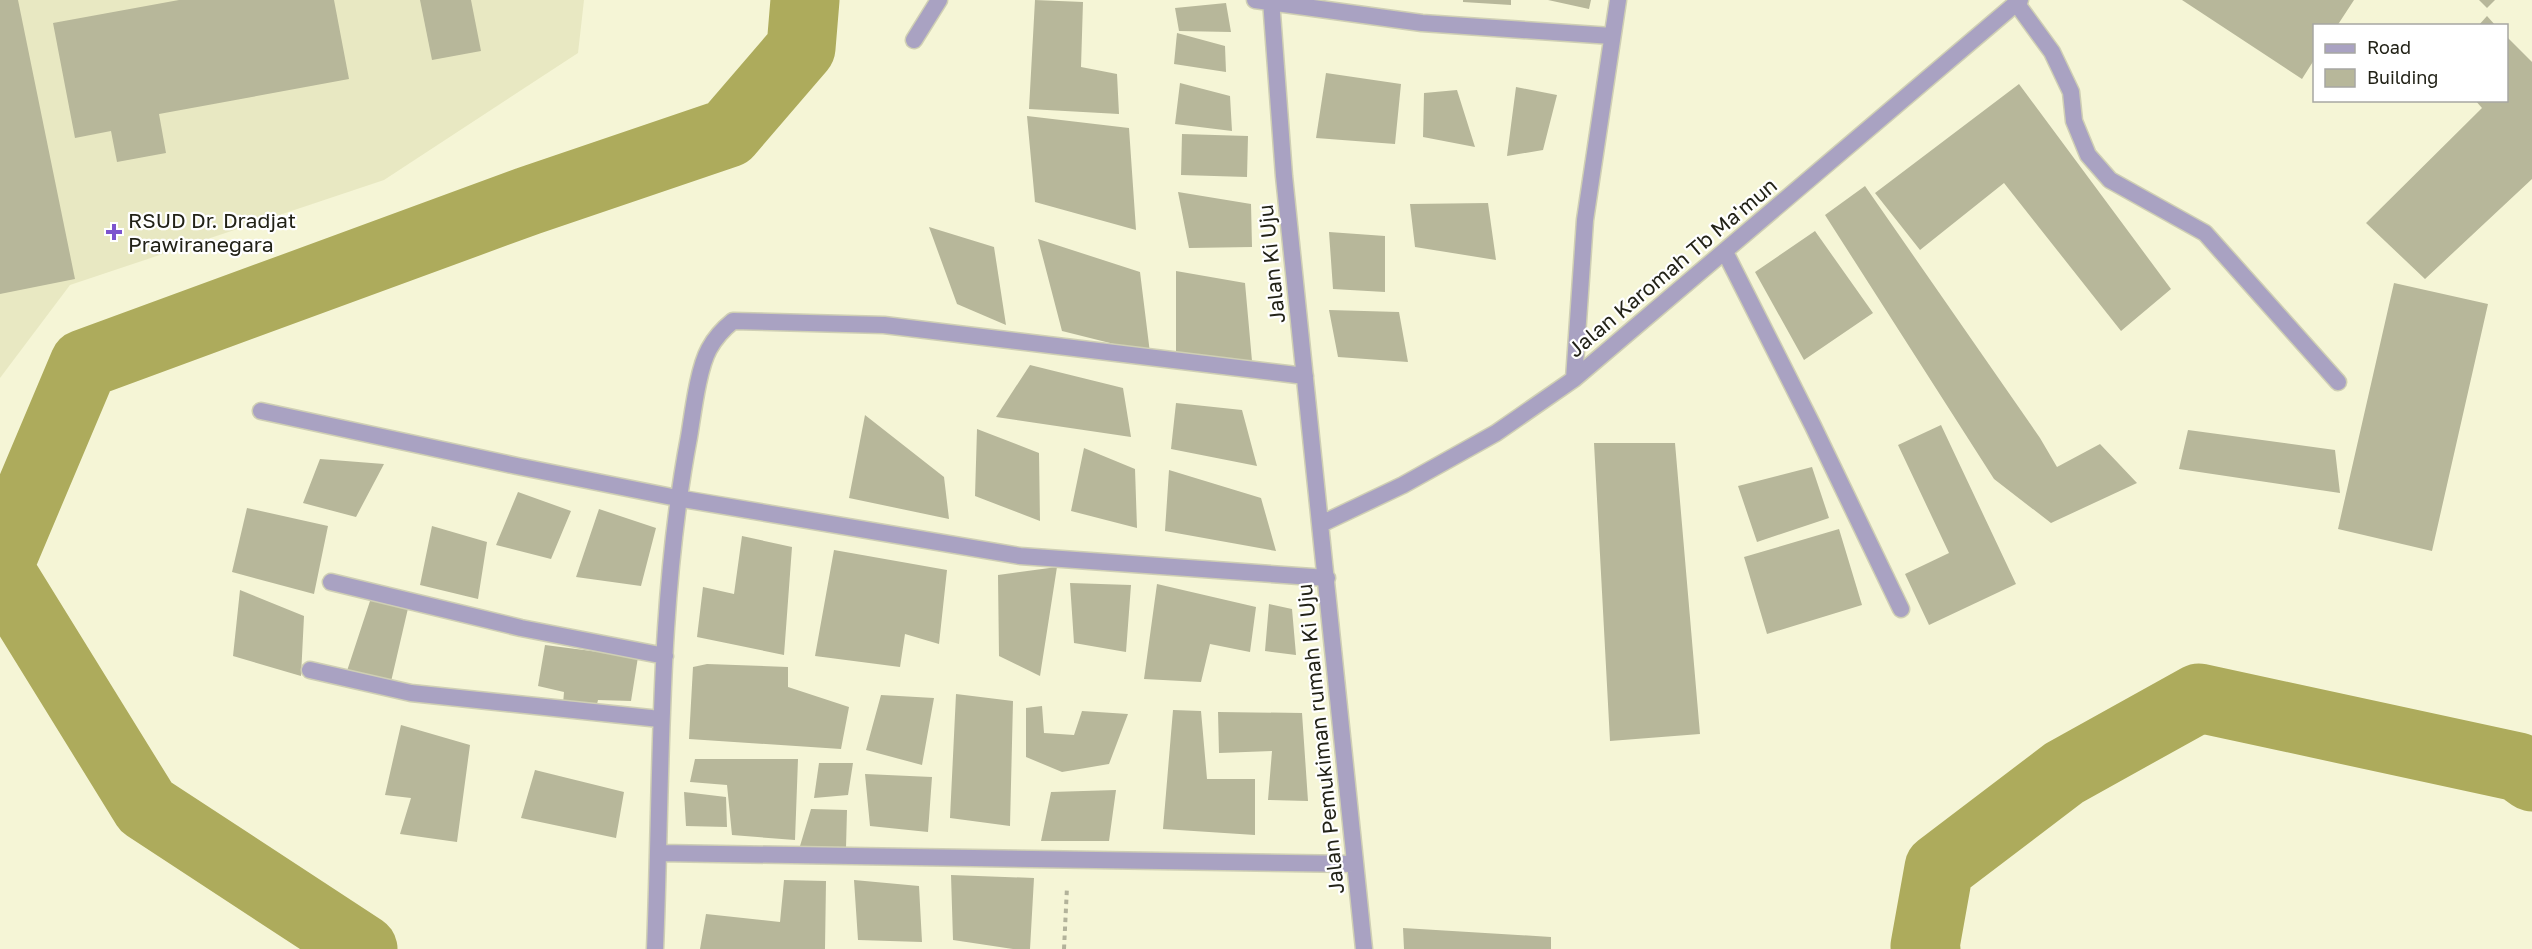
<svg xmlns="http://www.w3.org/2000/svg" width="2532" height="949" font-family="'Golos Text',sans-serif">
  <rect width="100%" height="100%" fill="#f5f5d6"/>
  <path fill="#e8e8c2" d="M0,0H584L578,53L384,180L70,285L0,378Z"/>
  <g fill="none" stroke-linecap="round" stroke-linejoin="round">
    <path stroke="#adab5c" stroke-width="69" d="M0,563L84,364L528,201L728,133L801,48L805,0
      M0,571L146,807L363,949
      M1926,949L1925,946L1939,868L2064,773L2199,698L2518,767L2532,777"/>
  </g>
  <path fill="#b7b79a" d="M0,0H18L75,279L0,294Z
    M179,0H334L349,79L159,114L166,153L117,162L111,131L75,138L53,23Z
    M420,0H471L481,51L432,60Z
    M1035,0L1083,2L1081,67L1117,74L1119,114L1029,109Z
    M1463,0H1511V5L1463,2Z
    M1548,0H1591L1589,9Z
    M2182,0H2354L2337,26H2314V60L2302,79Z
    M2479,0H2495L2487,8Z
    M1226,3L1231,32L1179,31L1175,8Z
    M2487,16L2496,26H2478Z
    M1177,33L1225,46L1226,72L1174,64Z
    M2506,36L2532,62V179L2425,279L2366,223L2482,108L2475,100H2506Z
    M1326,73L1401,84L1395,144L1316,138Z
    M1180,83L1230,96L1232,131L1175,124Z
    M2019,84L2171,289L2121,331L2004,183L1920,250L1875,193Z
    M1516,87L1557,95L1543,150L1507,156Z
    M1457,90L1475,147L1423,137L1424,93Z
    M1027,116L1129,128L1136,230L1035,202Z
    M1182,134L1248,136L1247,177L1181,175Z
    M1865,186L2040,438L2057,467L2100,444L2137,483L2051,523L1994,479L1825,215Z
    M1178,192L1251,204L1252,247L1189,248Z
    M1488,203L1496,260L1415,247L1410,204Z
    M929,227L994,247L1006,325L957,304Z
    M1815,231L1873,313L1804,360L1755,272Z
    M1329,232L1385,236V292L1333,289Z
    M1038,239L1140,272L1150,353L1062,331Z
    M1176,271L1245,283L1252,361L1176,353Z
    M2394,283L2488,304L2432,551L2338,529Z
    M1329,310L1399,312L1408,362L1338,357Z
    M1030,365L1123,388L1131,437L996,417Z
    M1176,403L1242,410L1257,466L1171,449Z
    M865,415L944,477L949,519L849,498Z
    M1941,425L2016,584L1929,625L1905,574L1949,553L1898,445Z
    M977,429L1039,453L1040,521L975,496Z
    M2188,430L2335,450L2340,493L2179,469Z
    M1594,443H1675L1700,734L1610,741Z
    M1084,448L1135,469L1137,528L1071,511Z
    M320,459L384,464L356,517L303,503Z
    M1812,467L1829,518L1757,542L1738,486Z
    M1169,470L1261,498L1276,551L1165,531Z
    M518,492L571,511L551,559L496,545Z
    M247,508L328,526L314,594L232,572Z
    M599,509L656,528L641,586L576,577Z
    M432,526L487,542L478,599L420,585Z
    M1839,529L1862,605L1767,634L1744,557Z
    M742,536L792,547L784,655L697,637L703,587L734,594Z
    M834,550L947,570L939,644L905,634L900,667L815,656Z
    M1057,567L1040,676L999,656L998,575Z
    M1070,583L1131,585L1126,652L1074,643Z
    M1157,584L1256,607L1250,652L1210,644L1201,682L1144,679Z
    M240,590L304,616L301,676L233,656Z
    M371,598L409,604L390,686L346,674Z
    M1269,604L1292,609L1296,655L1265,651Z
    M545,645L638,657L631,701L598,700L596,708L563,704L564,692L538,686Z
    M707,664L788,667V687L849,707L841,749L689,739L693,667Z
    M956,694L1013,701L1010,826L950,818Z
    M881,695L934,698L922,765L866,750Z
    M1042,706L1044,733L1074,735L1082,711L1128,714L1109,764L1062,772L1026,757V708Z
    M1173,710L1201,711L1207,779H1255V835L1163,829Z
    M1218,712L1302,713L1308,801L1268,800L1272,751L1219,753Z
    M401,725L470,745L457,842L400,834L411,798L385,795Z
    M695,759H798L795,840L732,835L727,785L690,782Z
    M819,763H853L848,795L814,798Z
    M535,770L624,792L616,838L521,818Z
    M865,774L932,777L928,832L870,826Z
    M1116,790L1109,841H1041L1051,792Z
    M684,792L726,797L727,827L686,826Z
    M811,809L847,810L846,848L800,846Z
    M951,875L1034,878L1030,949H1013L953,940Z
    M784,880L826,881L825,949H700L706,914L780,922Z
    M854,880L919,886L922,942L858,940Z
    M1403,928L1551,937V949H1404Z"/>
  <g fill="none" stroke-linecap="round" stroke-linejoin="round">
    <g stroke="#cfcfb4" stroke-width="19">
      <path id="minor" d="M1255,0L1422,23L1612,36
        M1271,0L1284,176L1364,949
        M2017,4L2052,52L2071,92L2074,121L2088,155L2110,180L2205,233L2338,382
        M914,40L939,0
        M1725,252L1813,426L1901,609
        M1574,379L1585,220L1618,0
        M261,411L517,466L677,498L1020,556L1327,578
        M1321,524L1403,485L1496,433L1574,379L2020,0
        M331,582L521,628L665,656
        M310,670L411,693L660,719
        M660,853L1355,864
        M655,949C662,779 657,605 689,437C693,413 698,369 709,349C715,338 723,329 733,321L884,325L1305,376"/>
    </g>
    <path stroke="#b2b29a" stroke-width="4" stroke-dasharray="4.5 4.5" stroke-linecap="butt" d="M1064,949L1067,887"/>
    <use href="#minor" stroke="#a9a2c2" stroke-width="16"/>
  </g>
  <path fill="#7c54ce" stroke="#fff" stroke-width="2" d="M111 223h6v6h6v6h-6v6h-6v-6h-6v-6h6z"/>
  <g text-anchor="middle" dominant-baseline="central" stroke-width="4.5" stroke-linejoin="round" paint-order="stroke">
    <g font-size="21" fill="#222217" stroke="#fff" text-anchor="start">
      <text x="128" y="220">RSUD Dr. Dradjat<tspan x="128" dy="24">Prawiranegara</tspan></text>
    </g>
    <g font-size="21" fill="#222217" stroke="#fff">
      <text transform="translate(1271 264) rotate(-96)">Jalan Ki Uju</text>
      <text transform="translate(1672 267) rotate(-40)">Jalan Karomah Tb Ma'mun</text>
      <text transform="translate(1320 739) rotate(-96)">Jalan Pemukiman rumah Ki Uju</text>
    </g>
  </g>
  <rect x="2313" y="24" width="195" height="78" fill="#ffffff" stroke="#a7a7a2" stroke-width="1.5"/>
  <rect x="2325" y="44" width="30" height="9" fill="#a9a2c2" stroke="#a7a7a2" stroke-width="1.5"/>
  <text x="2367" y="54" font-size="18" fill="#222217">Road</text>
  <rect x="2325" y="69" width="30" height="18" fill="#b7b79a" stroke="#a7a7a2" stroke-width="1.5"/>
  <text x="2367" y="84" font-size="18" fill="#222217">Building</text>
</svg>
